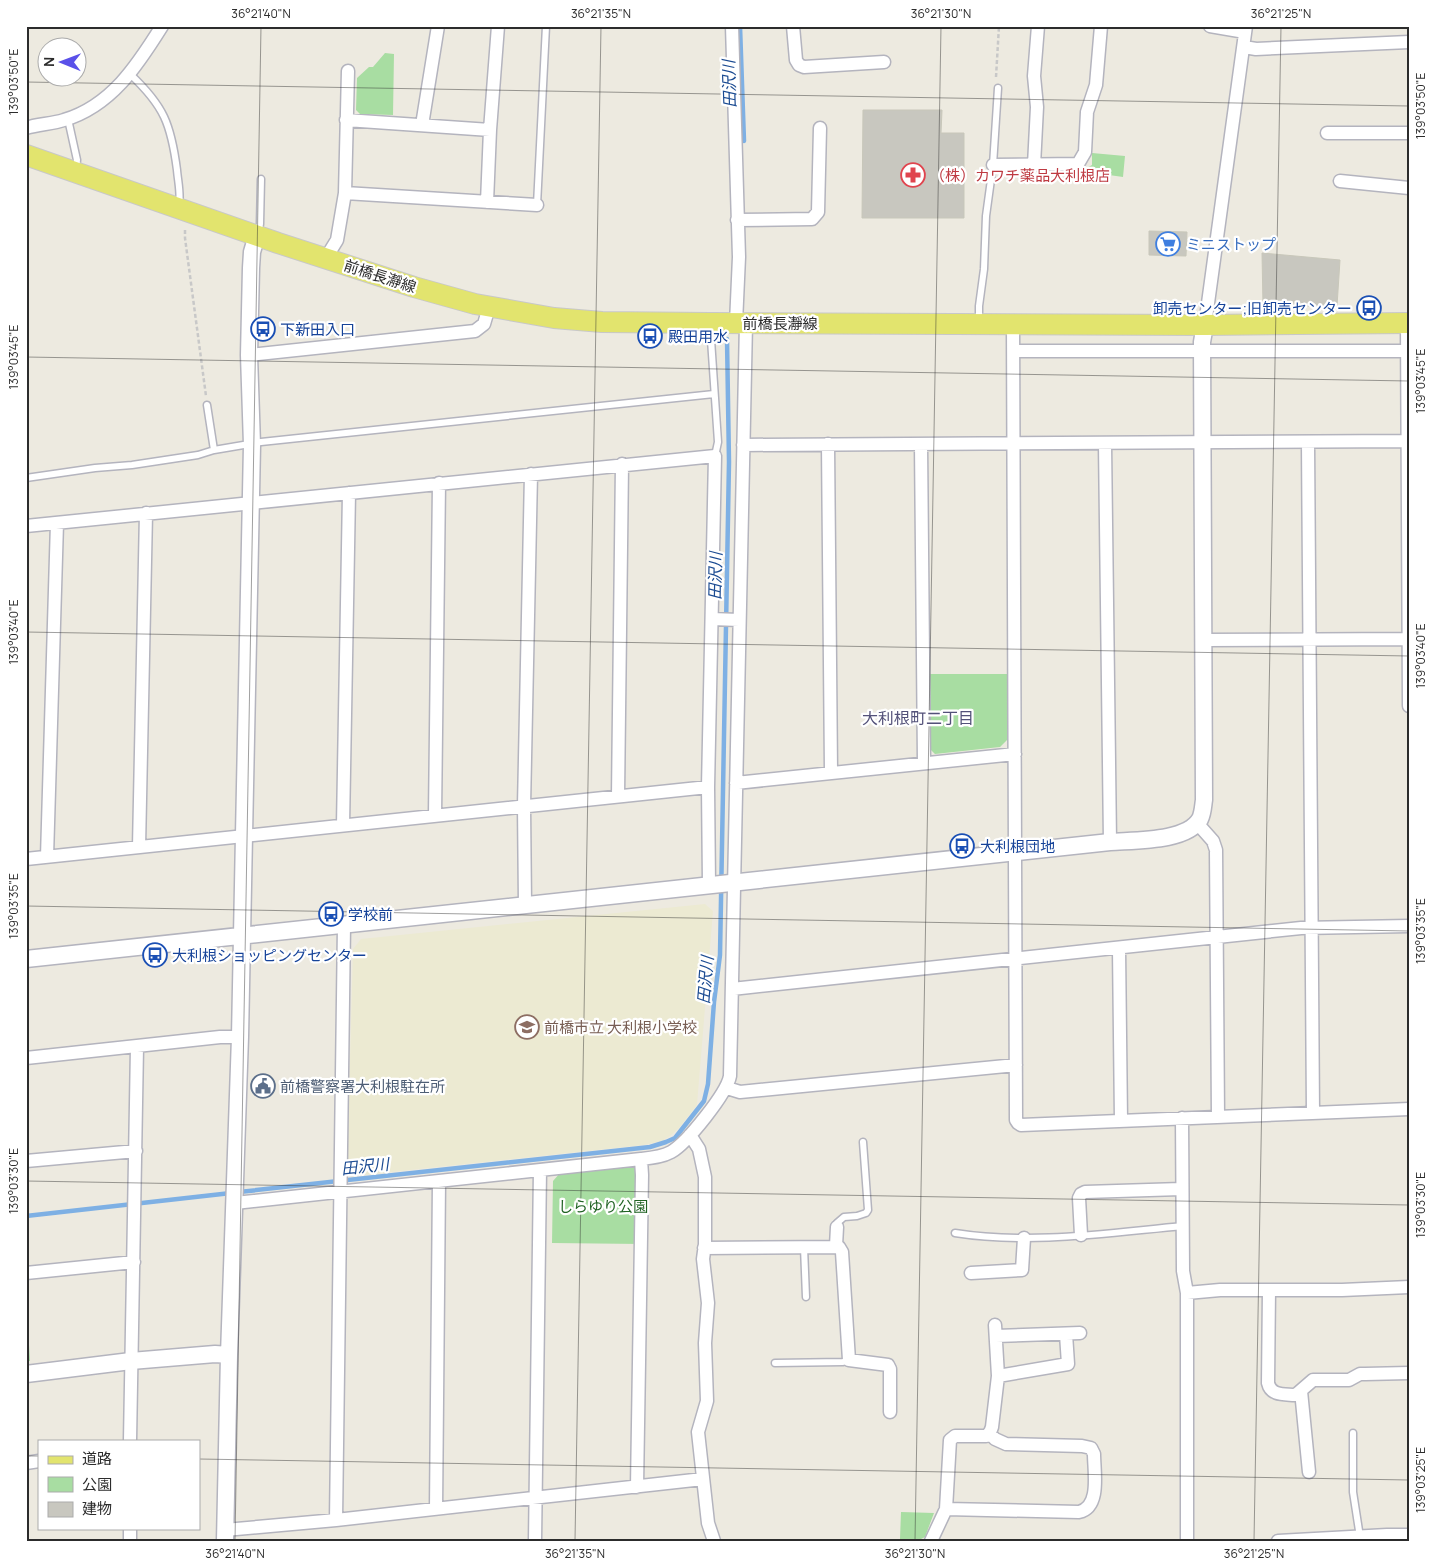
<svg xmlns="http://www.w3.org/2000/svg" width="1435" height="1567" font-family="Manrope,'Noto Sans JP',sans-serif">
  <rect width="100%" height="100%" fill="#edeae0"/>
  <path fill="#ecead2" d="M705,904L713,911L697,1105L679,1128L670,1136L662,1141L644,1145L354,1176L347,1167L353,949L361,939Z"/>
  <path fill="#a8dda2" d="M385,53L394,54L393,115L360,114L356,110L357,78L369,67H373Z
    M1092,153L1125,156L1123,177L1081,171L1092,165Z
    M930,674H1007V740L1000,747L935,754L929,748Z
    M633,1164L642,1175L641,1244L552,1243L553,1181L560,1173Z
    M26,1297L30,1361H26Z
    M901,1512L934,1513L925,1537L917,1541L900,1539Z"/>
  <g fill="none" stroke-linecap="round" stroke-linejoin="round">
    <path stroke="#7eb0e4" stroke-width="4.5" d="M740,26L744,141
      M239,1192L650,1147L666,1142L675,1138L704,1101L708,1084L714,1002L720,955L729,462L727,339
      M26,1216L231,1193"/>
  </g>
  <path fill="#c8c7bf" stroke="#c8c7ba" d="M863,110H942L941,133H964V218H862Z
    M1149,231L1187,232L1186,256L1149,255Z
    M1262,253L1340,260L1337,306H1263Z"/>
  <g fill="none" stroke-linecap="round" stroke-linejoin="round">
    <g stroke="#b4b4be" stroke-width="9">
      <path id="service" d="M130,74C164,106 171,124 177,170C178,182 181,194 179,205
        M68,119L77,160L76,169
        M537,205L546,26
        M258,234L260,224L261,179
        M979,321V306L984,269L986,216L993,165L998,88
        M710,325L718,442L715,456
        M207,405L214,450
        M26,478L95,468L132,465L198,455L214,450L261,442L714,394
        M837,1227V1223L844,1217L857,1216L866,1213L868,1210L863,1142
        M955,1233C1030,1245 1107,1233 1183,1226
        M804,1247L806,1297
        M775,1363L843,1362L849,1360
        M1353,1433V1492L1360,1537"/>
    </g>
    <g stroke="#b4b4be" stroke-width="15">
      <path id="minor" d="M732,26L739,257L736,323
        M793,26L796,60L799,65L804,67L884,62
        M1210,26L1245,32
        M1244,47L1256,49L1409,42
        M346,120L490,130
        M422,125L438,26
        M26,128C38,124 52,124 64,120C111,106 137,66 162,26
        M1327,133H1409
        M993,165L1078,164L1085,152L1087,112L1096,85L1101,26
        M1034,165L1037,107L1034,76L1038,26
        M1340,181L1409,188
        M345,193L537,205
        M487,202L490,130L498,26
        M737,220L812,219L818,212L820,128
        M326,258L337,240L345,193L348,71
        M1407,323L1409,706
        M1013,324L1016,1120L1018,1123L1021,1125L1409,1109
        M1205,325L1246,26
        M1013,351H1407
        M249,355L475,331L484,324L489,307
        M1308,443L1313,1113
        M828,444L831,772
        M921,444L924,762
        M1105,444L1110,842
        M743,445L1408,441
        M26,526L715,456L708,787L709,885
        M712,619L739,620
        M1204,640L1408,639
        M736,783L1015,754
        M618,796L622,464
        M435,815L439,483
        M1197,823L1213,841L1216,850L1218,1117
        M343,825L349,493
        M139,847L146,513
        M47,857L57,523
        M26,859L708,787
        M525,905L524,806L531,474
        M1119,949L1121,1121
        M732,989L1301,928L1409,926
        M26,1058L220,1037H240
        M727,1088L740,1092L1016,1065
        M1182,1118L1183,1271L1187,1293V1541
        M690,1135L699,1149L705,1177V1244L703,1259L708,1303L705,1343L707,1401L698,1432L708,1523L714,1541
        M26,1161L136,1151
        M235,1203L641,1159C651,1158 662,1157 671,1152C687,1143 727,1093 730,1076L746,323
        M1081,1235L1079,1198L1081,1194L1085,1192L1181,1189
        M836,1246L837,1227
        M704,1248L839,1247L842,1252L849,1360L888,1365L890,1369V1412
        M26,1273L134,1262
        M971,1273L1022,1270L1024,1238
        M1269,1290L1268,1383C1271,1396 1284,1394 1295,1395L1298,1393L1313,1380H1349L1360,1374H1365L1409,1373
        M1187,1293L1220,1290H1342L1409,1287
        M996,1336L1080,1333
        M998,1376L1068,1364L1066,1334
        M1301,1391L1309,1472
        M130,1441L137,1047
        M26,1463L39,1461
        M637,1487L642,1175L641,1159
        M436,1509L439,1181
        M946,1509L1079,1512C1101,1507 1094,1472 1094,1454L1091,1448L1082,1446L1006,1444L995,1439L989,1433
        M336,1520L344,925
        M225,1530L336,1520L703,1479
        M130,1541V1528
        M535,1541L540,1170
        M931,1541L946,1509L950,1440L955,1436H986L989,1435L992,1427L998,1376L995,1325
        M1278,1541L1387,1535H1409"/>
    </g>
    <g stroke="#b4b4be" stroke-width="19">
      <path id="tertiary" d="M26,959L1110,842C1134,840 1187,842 1200,819C1203,813 1203,806 1204,800L1202,342L1205,325
        M26,1374L131,1361L215,1354L229,1355
        M225,1541L229,1355L240,1037L244,835L252,445L249,355L251,268L252,252L257,235"/>
    </g>
    <g stroke="#c8c8c8" stroke-width="22">
      <path id="primary" d="M26,155L278,243L414,287L475,304L554,318L602,322L710,323L1205,325L1409,323"/>
    </g>
    <path stroke="#c8c8c8" stroke-width="2.5" stroke-dasharray="4 2.5" stroke-linecap="butt" d="M996,77L999,26
      M185,230V238L206,396"/>
    <use href="#service" stroke="#fff" stroke-width="6"/>
    <use href="#minor" stroke="#fff" stroke-width="12"/>
    <use href="#tertiary" stroke="#fff" stroke-width="16"/>
    <use href="#primary" stroke="#e2e46e" stroke-width="20"/>
  </g>
  <path fill="none" stroke="#2c2c2c" stroke-width="1" stroke-opacity="0.45" d="M26,82L1409,106M26,357L1409,381M26,632L1409,656M26,906L1409,931M26,1181L1409,1205M26,1456H39M199,1459L1409,1480M235,1541L261,26M575,1541L601,26M915,1541L941,26M1254,1541L1281,26"/>
  <defs>
    <g id="pharmacy-ring" transform="scale(1.25)"><circle r="9.5" fill="#fff" stroke="#e0444e" stroke-width="1.5"/><path d="M-2-6h4v4h4v4h-4v4h-4v-4h-4v-4h4Z" fill="#e0444e"/></g>
    <g id="supermarket-ring" transform="scale(1.25)"><circle r="9.5" fill="#fff" stroke="#3f7fe0" stroke-width="1.5"/><path d="M-6-5.5h2.5l.6 2H6L4.5 2H-2.5L-4.4-4H-6ZM-1.5 3.2a1.3 1.3 0 1 0 .1 0ZM3 3.2a1.3 1.3 0 1 0 .1 0Z" fill="#3f7fe0"/></g>
    <g id="bus-ring" transform="scale(1.25)"><circle r="9.5" fill="#fff" stroke="#1a4fb4" stroke-width="1.5"/><path d="M-5-6H5V4H4V6H2V4H-2V6H-4V4H-5ZM-3.5-4V0h7V-4ZM-3.5 1.2v1.5H-2V1.2ZM2 1.2v1.5H3.5V1.2Z" fill="#1a4fb4"/></g>
    <g id="school-ring" transform="scale(1.25)"><circle r="9.5" fill="#fff" stroke="#8d6e63" stroke-width="1.5"/><path d="M0-5L7-2L0 1L-7-2ZM-4 1L0 2.5L4 1V4Q0 6-4 4Z" fill="#8d6e63"/></g>
    <g id="civic-ring" transform="scale(1.25)"><circle r="9.5" fill="#fff" stroke="#5c6f8a" stroke-width="1.5"/><path d="M-.6-6.5H3V-4.5H.6V-3L4-1V1h2V6H-6V1h2V-1L-.6-3ZM-1.2 2.5V6h2.4V2.5Z" fill="#5c6f8a"/></g>
  </defs>
  <g fill-rule="evenodd">
    <use href="#pharmacy-ring" x="913" y="175"/>
    <use href="#supermarket-ring" x="1168" y="244"/>
    <use href="#bus-ring" x="1369" y="308"/>
    <use href="#bus-ring" x="263" y="329"/>
    <use href="#bus-ring" x="650" y="336"/>
    <use href="#bus-ring" x="962" y="846"/>
    <use href="#bus-ring" x="331" y="914"/>
    <use href="#bus-ring" x="155" y="955"/>
    <use href="#school-ring" x="527" y="1027"/>
    <use href="#civic-ring" x="263" y="1086"/>
  </g>
  <g text-anchor="middle" dominant-baseline="central" stroke-width="4.5" stroke-linejoin="round" paint-order="stroke">
    <g font-size="15" fill="#be3a42" stroke="#fff" text-anchor="start">
      <text x="930" y="175">（株）カワチ薬品大利根店</text>
    </g>
    <g font-size="15" fill="#366cbe" stroke="#fff" text-anchor="start">
      <text x="1186" y="244">ミニストップ</text>
    </g>
    <g font-size="15" fill="#2c2c2c" stroke="#fff">
      <text transform="translate(380 276) rotate(18)">前橋長瀞線</text>
      <text x="780" y="323">前橋長瀞線</text>
    </g>
    <g font-size="15" fill="#164399" stroke="#fff" text-anchor="start">
      <text x="1352" y="308" text-anchor="end">卸売センター;旧卸売センター</text>
      <text x="280" y="329">下新田入口</text>
      <text x="668" y="336">殿田用水</text>
      <text x="980" y="846">大利根団地</text>
      <text x="348" y="914">学校前</text>
      <text x="172" y="955">大利根ショッピングセンター</text>
    </g>
    <g font-size="15" fill="#785e54" stroke="#fff" text-anchor="start">
      <text x="544" y="1027">前橋市立 大利根小学校</text>
    </g>
    <g font-size="15" fill="#4e5e75" stroke="#fff" text-anchor="start">
      <text x="280" y="1086">前橋警察署大利根駐在所</text>
    </g>
    <g font-size="15" fill="#226425" stroke="#fff">
      <text x="603" y="1206">しらゆり公園</text>
    </g>
    <g font-size="16" font-style="italic" fill="#1b4b92" stroke="#fff">
      <text transform="translate(729 84) rotate(-92)">田沢川</text>
      <text transform="translate(715 576) rotate(-89)">田沢川</text>
      <text transform="translate(705 980) rotate(-85)">田沢川</text>
      <text transform="translate(365 1166) rotate(-6)">田沢川</text>
    </g>
    <g font-size="16" fill="#535179" stroke="#fff">
      <text x="918" y="718">大利根町二丁目</text>
    </g>
  </g>
  <rect width="1435" height="1567" fill="none" stroke="#ffffff" stroke-width="55"/>
  <rect x="38" y="1440" width="162" height="90" fill="#ffffff" stroke="#ababab"/>
  <rect x="48" y="1456" width="25" height="8" fill="#e2e46e" stroke="#ababab"/>
  <text x="82" y="1464" font-size="15" fill="#2c2c2c">道路</text>
  <rect x="48" y="1477" width="25" height="15" fill="#a8dda2" stroke="#ababab"/>
  <text x="82" y="1490" font-size="15" fill="#2c2c2c">公園</text>
  <rect x="48" y="1502" width="25" height="15" fill="#c8c7bf" stroke="#ababab"/>
  <text x="82" y="1514" font-size="15" fill="#2c2c2c">建物</text>
  <g transform="translate(62 62) rotate(271)"><circle r="24" fill="#ffffff" stroke="#ababab"/>
  <path d="M0-4L9 19L0 12L-9 19Z" fill="#5a51e9"/>
  <text y="-8" font-size="14" font-weight="bold" text-anchor="middle" fill="#2c2c2c">N</text>
  </g>
  <rect x="28" y="28" width="1380" height="1512" fill="none" stroke="#2c2c2c" stroke-width="2"/>
  <g font-size="12" text-anchor="middle" fill="#2c2c2c">
    <text x="261" y="18">36°21'40"N</text>
    <text x="601" y="18">36°21'35"N</text>
    <text x="941" y="18">36°21'30"N</text>
    <text x="1281" y="18">36°21'25"N</text>
    <text transform="translate(14 82) rotate(-90)" y="4">139°03'50"E</text>
    <text transform="translate(1421 106) rotate(-90)" y="4">139°03'50"E</text>
    <text transform="translate(14 357) rotate(-90)" y="4">139°03'45"E</text>
    <text transform="translate(1421 381) rotate(-90)" y="4">139°03'45"E</text>
    <text transform="translate(14 632) rotate(-90)" y="4">139°03'40"E</text>
    <text transform="translate(1421 656) rotate(-90)" y="4">139°03'40"E</text>
    <text transform="translate(14 906) rotate(-90)" y="4">139°03'35"E</text>
    <text transform="translate(1421 931) rotate(-90)" y="4">139°03'35"E</text>
    <text transform="translate(14 1181) rotate(-90)" y="4">139°03'30"E</text>
    <text transform="translate(1421 1205) rotate(-90)" y="4">139°03'30"E</text>
    <text transform="translate(1421 1480) rotate(-90)" y="4">139°03'25"E</text>
    <text x="235" y="1558">36°21'40"N</text>
    <text x="575" y="1558">36°21'35"N</text>
    <text x="915" y="1558">36°21'30"N</text>
    <text x="1254" y="1558">36°21'25"N</text>
  </g>
</svg>
